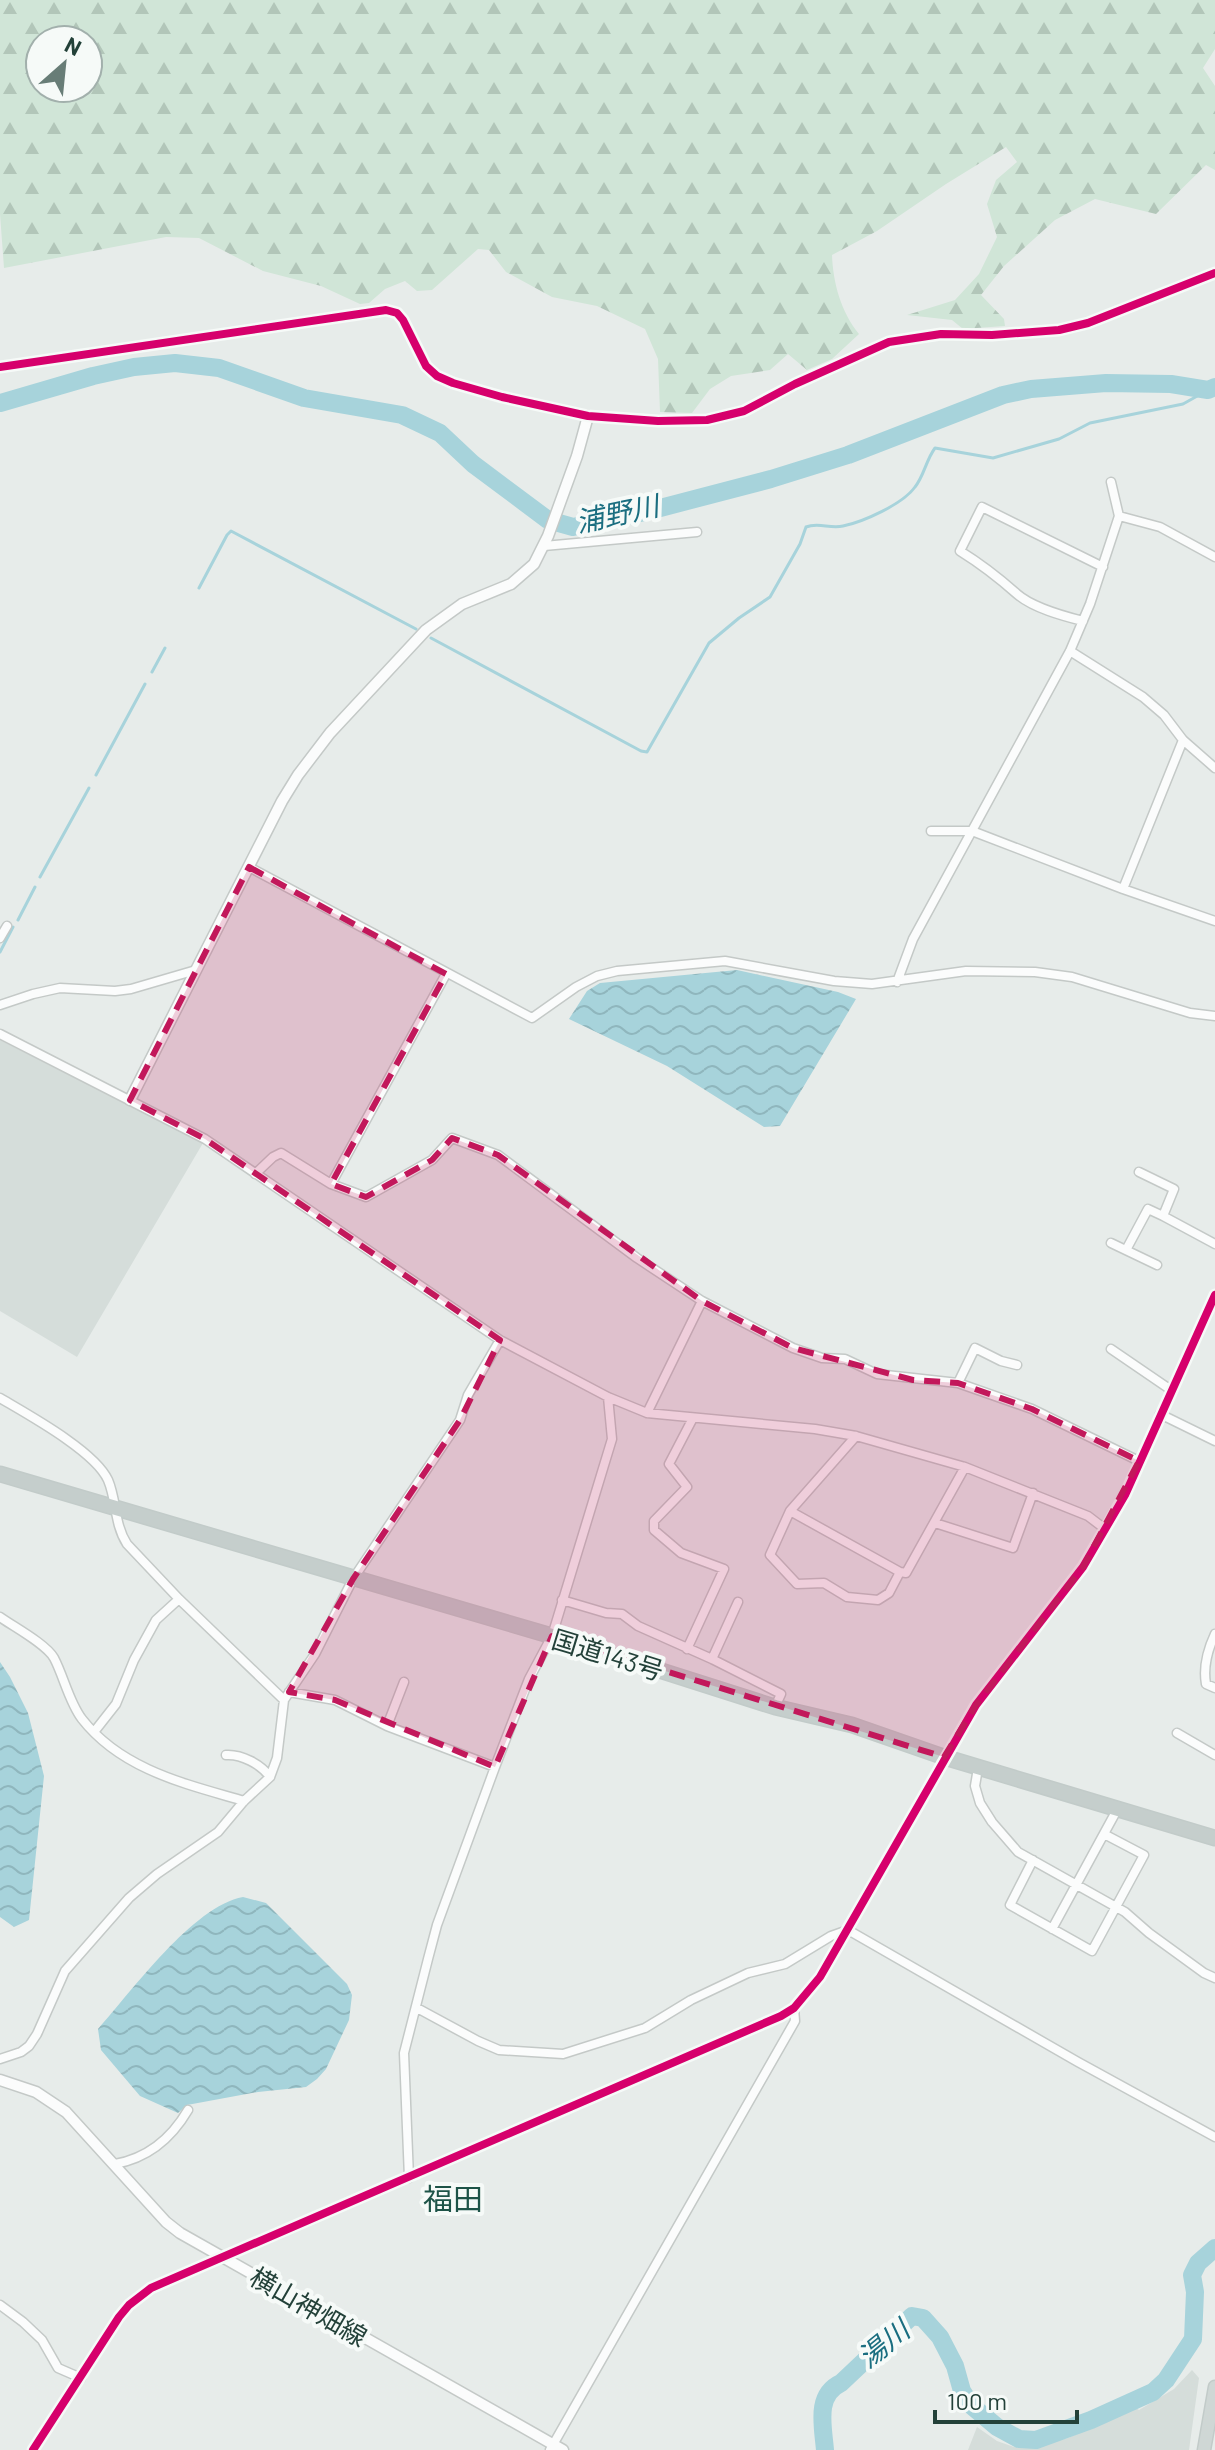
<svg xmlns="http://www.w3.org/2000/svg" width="1215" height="2450" font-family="Barlow,'Noto Sans JP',sans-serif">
  <defs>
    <pattern id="forest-firs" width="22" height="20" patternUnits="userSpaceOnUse" patternTransform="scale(2)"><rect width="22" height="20" fill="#d0e5d7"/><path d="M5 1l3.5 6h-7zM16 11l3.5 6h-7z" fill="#b2c6b9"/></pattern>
    <pattern id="water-waves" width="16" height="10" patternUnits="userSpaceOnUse" patternTransform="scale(2)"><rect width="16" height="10" fill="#a7d3db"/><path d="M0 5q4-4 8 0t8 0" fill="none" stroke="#8fb6bd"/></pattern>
  </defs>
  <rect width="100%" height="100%" fill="#e7ecea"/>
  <path fill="#d5ddda" d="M0,1040L203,1143L77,1357L0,1311Z
    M1192,2370L1199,2378L1189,2450H968L977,2427L997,2441L1014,2447L1029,2448L1068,2438L1136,2408L1139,2410L1174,2389Z"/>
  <path fill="url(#forest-firs)" fill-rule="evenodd" d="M0,0H1215V49L1203,68L1215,86V170L1206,165L1156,214L1095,199L1055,220L1004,266L981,295L1004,319L1005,326L963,329L952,320L907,315L955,300L979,274L997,237L987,204L996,180L1017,162L1006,147L946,184L877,231L832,255C833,283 841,312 859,334L832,359L807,370L788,354L770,370L731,376L710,389L692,413L660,412L658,359L645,329L597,306L552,297L506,272L489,250L478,249L432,290L417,291L405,281L385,289L369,303L360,304L321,286L263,271L199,238L166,237L4,268L0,214ZM40,40H88V88H40Z"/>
  <path fill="url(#water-waves)" d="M737,970L838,992L856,999L780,1126L764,1127L667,1066L569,1019L587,991L600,983Z
    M0,1662L10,1677L28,1713L44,1776L29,1920L14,1927L0,1917Z
    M243,1897L266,1903L347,1984L352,1995L349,2020L326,2069L317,2079L306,2087L258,2092L187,2105L178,2113L140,2096L101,2050L98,2029C132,1991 193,1906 243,1897Z"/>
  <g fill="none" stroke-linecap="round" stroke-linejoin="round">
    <path stroke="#a7d3db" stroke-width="3" d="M199,588L227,535L231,531L416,629
      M431,638L641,751L647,752L709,643L739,618L770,597L800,544L806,527C818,522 830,529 843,526C863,522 903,504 915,487C924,476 926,460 935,448L993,458L1059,439L1090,423L1183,404L1208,390
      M152,672L165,648
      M96,775L145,684
      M40,877L89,788
      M18,920L35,887
      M0,952L13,927"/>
    <path stroke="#a7d3db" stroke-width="18" d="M0,403L93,376L134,367L175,363L219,368L304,398L402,415L440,433L473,464L548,520L573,527L645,512L771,479L848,455L1003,395L1031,389L1106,383L1171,384L1208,390L1215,387
      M825,2450C823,2426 815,2395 841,2383L912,2316L923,2318L940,2337L955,2366L962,2391L972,2406L997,2427L1019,2439L1036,2440L1091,2420L1153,2392L1166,2380L1193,2339L1195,2292L1192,2275L1198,2263L1215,2248"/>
    <g stroke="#c4c9c7" stroke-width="11">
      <path id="minor" d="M0,367L386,310L397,313L403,320L426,366L437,376L453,383L502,397L588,416L658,421L707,420L744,411L795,384L889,342L941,334L992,335L1059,330L1088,323L1215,273
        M1119,516L1160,527L1215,557
        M544,546L697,532
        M1083,621C1063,616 1033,608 1017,594C999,578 981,564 960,551L982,507L1103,567
        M1070,651L1143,697L1164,715L1183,740L1215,768
        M931,831H972L1123,889L1215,921
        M249,867L532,1018L576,987L597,976L617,971L725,961L834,981L872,984L966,971L1035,972L1072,977L1190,1013L1215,1016
        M1123,889L1183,740
        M0,938L7,926
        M897,982L913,939L1070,651L1090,604L1119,516L1111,482
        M0,1005L33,994L60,988L115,991L131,989L196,970
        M0,1034L205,1139L500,1340L608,1397L647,1413L815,1429L856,1436L965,1467L1088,1516L1105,1529
        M1139,1172L1174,1189L1163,1216L1215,1244
        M255,1174L273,1157L281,1153L331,1184L366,1197L432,1160L452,1138L498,1155L637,1258L702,1301L793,1348L822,1358L845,1359L877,1374L958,1383L1032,1409L1139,1461
        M331,1184L446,974
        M1111,1243L1157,1265
        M1126,1250L1148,1209L1163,1216
        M1111,1349L1171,1390
        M958,1383L975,1348L1001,1361L1017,1365
        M0,1398C27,1414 95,1451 108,1480C117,1501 114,1524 127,1544L179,1599L284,1700
        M647,1413L702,1301
        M1160,1414L1215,1441
        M856,1436L790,1511L770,1555L797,1584L824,1583L847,1597L878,1600L889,1593L900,1572
        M790,1511L900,1572L906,1573L965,1467
        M935,1523L1013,1548L1033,1493
        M562,1600L606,1613L622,1614L638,1626L712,1659L781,1694L775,1707
        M0,1617C14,1627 46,1644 54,1658C64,1677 69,1702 82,1719C122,1770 186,1784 244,1801
        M1215,1634C1208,1649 1203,1667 1206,1684L1215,1688
        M687,1649L724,1569L681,1553L654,1530V1521L687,1487L669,1464L693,1418
        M712,1659L738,1602
        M289,1692L335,1700L387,1726L495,1767
        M387,1726L404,1682
        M94,1732L116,1704L134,1660L156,1620L179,1599
        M1177,1733L1215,1755
        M226,1755C241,1754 261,1764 270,1777
        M978,1768L975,1786L980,1803L992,1822L1018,1852L1125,1912L1149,1933L1204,1973L1215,1978
        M1033,1860L1010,1905L1092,1951L1144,1855L1104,1834
        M1052,1929L1118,1808
        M417,2008L478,2041L499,2050L563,2054L645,2028L691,2000L748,1973L785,1964L831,1936L848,1930L1078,2062L1215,2137
        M0,2059L21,2052L29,2046L37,2034L65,1971L129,1898L157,1874L218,1832L244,1801L270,1777L277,1758L284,1700L315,1654L353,1579L460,1420L468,1395L500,1340
        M115,2164C148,2158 171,2139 188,2110
        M409,2178L404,2053L428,1959L437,1925L495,1767L529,1679L552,1636L612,1439L608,1397
        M0,2305L23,2322L42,2340L58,2368L81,2378
        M33,2450L119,2317L129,2305L151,2288L781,2016L794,2008L820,1977L976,1705L1083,1567L1125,1495L1215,1295
        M550,2450L795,2021L794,2008"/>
    </g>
    <g stroke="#c4c9c7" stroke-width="13">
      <path id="tertiary" d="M130,1100L282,801L298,775L330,733L426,630L462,604L511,584L534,564L548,536L577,456L588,416
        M0,2080L36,2092L66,2112L166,2222L180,2233L563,2450"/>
    </g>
    <g stroke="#c2cbc9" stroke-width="15">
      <path id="primary" d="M1204,2450L1215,2387"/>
    </g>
    <g stroke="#c2cbc9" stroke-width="17">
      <path id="trunk" d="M0,1474L552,1636L775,1707L852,1725L944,1757L1215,1838"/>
    </g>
    <use href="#minor" stroke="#fbfcfc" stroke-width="8"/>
    <use href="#tertiary" stroke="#fbfcfc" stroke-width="10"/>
    <use href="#primary" stroke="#cfd7d5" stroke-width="12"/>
    <use href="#trunk" stroke="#c5cecc" stroke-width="14"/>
    <g stroke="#f6faf8" stroke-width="13">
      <path id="cycleway" d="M0,367L386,310L397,313L403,320L426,366L437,376L453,383L502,397L588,416L658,421L707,420L744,411L795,384L889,342L941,334L992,335L1059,330L1088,323L1215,273
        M33,2450L119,2317L129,2305L151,2288L781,2016L794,2008L820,1977L976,1705L1083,1567L1125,1495L1215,1295"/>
    </g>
    <use href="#cycleway" stroke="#d6006c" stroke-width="8"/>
  </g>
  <path fill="#c2185b" fill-opacity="0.2" stroke="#c2185b" stroke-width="6" stroke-dasharray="16 10" stroke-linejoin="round" d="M249,867L446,974L331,1184L366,1197L432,1160L452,1138L498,1155L702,1301L793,1348L913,1380L958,1383L1032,1409L1139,1461L1083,1567L976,1705L944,1757L552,1636L495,1767L335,1700L289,1692L353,1579L460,1420L500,1340L205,1139L130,1100Z"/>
  <g text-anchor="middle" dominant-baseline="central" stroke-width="8" stroke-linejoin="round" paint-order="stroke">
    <g font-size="26" fill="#234139" stroke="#f6faf8">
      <text transform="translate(608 1654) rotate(17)">国道143号</text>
      <text transform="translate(309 2306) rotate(30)">横山神畑線</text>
    </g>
    <g font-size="28" font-style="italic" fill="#1a6e80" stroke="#f6faf8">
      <text transform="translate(617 513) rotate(-12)">浦野川</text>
      <text transform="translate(883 2343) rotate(-39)">湯川</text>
    </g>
    <g font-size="30" fill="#1e5448" stroke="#f6faf8">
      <text x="453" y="2198">福田</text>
    </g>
  </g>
  <g transform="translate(64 64) rotate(27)"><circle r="38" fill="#f6faf8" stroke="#a2b0ac" stroke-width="2"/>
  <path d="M0-6L14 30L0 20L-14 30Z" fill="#687d77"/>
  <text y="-12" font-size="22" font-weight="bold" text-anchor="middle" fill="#234139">N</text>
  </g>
  <path d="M935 2410v12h142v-12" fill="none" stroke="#234139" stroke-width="4"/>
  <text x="947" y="2410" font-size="24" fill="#234139" stroke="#f6faf8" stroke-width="6" paint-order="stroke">100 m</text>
</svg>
